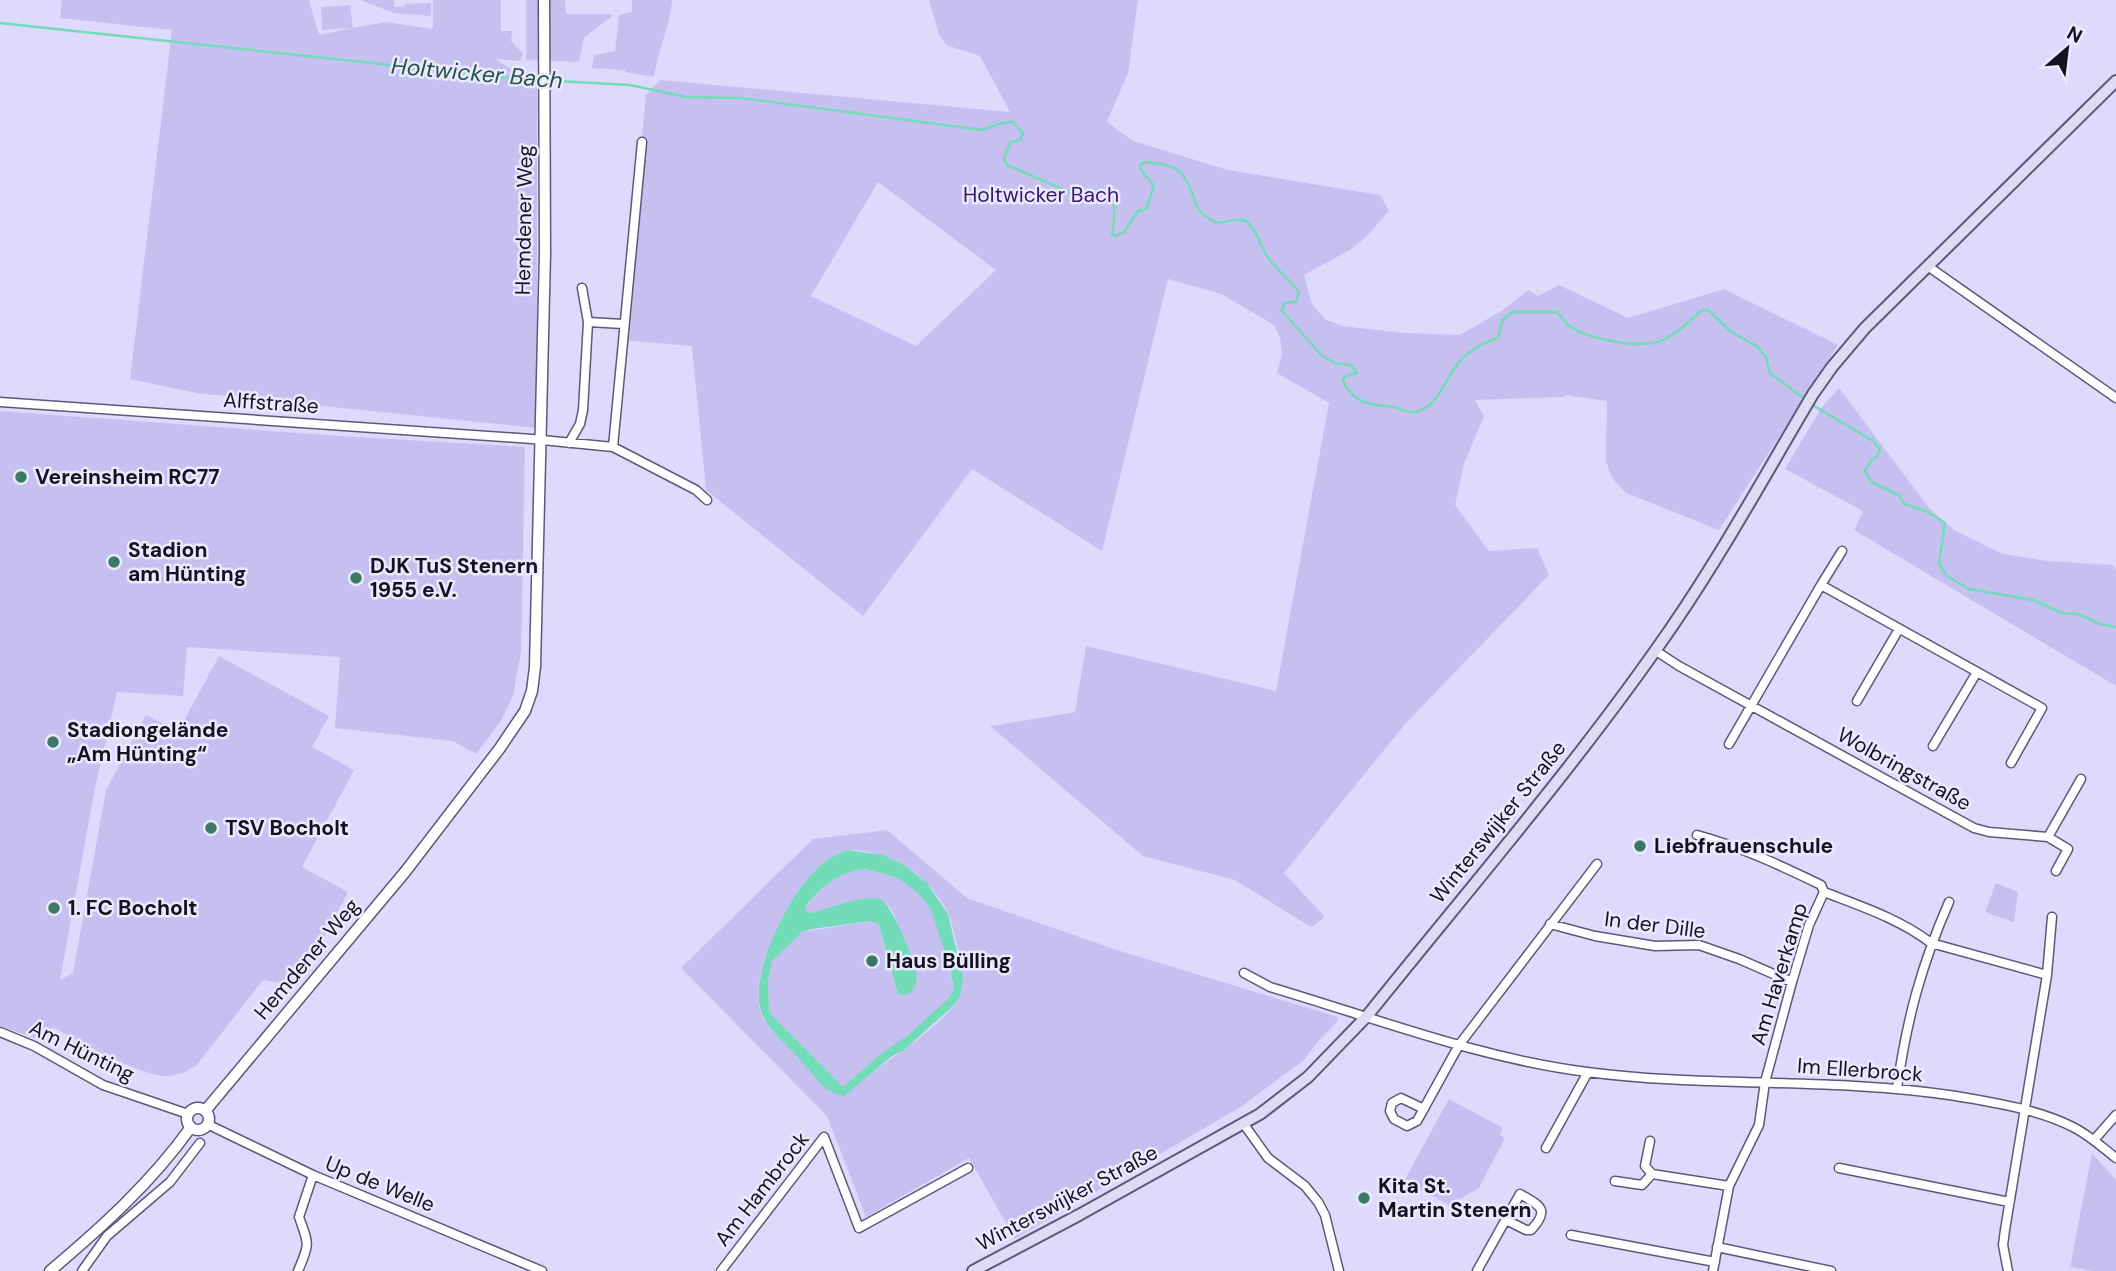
<svg xmlns="http://www.w3.org/2000/svg" width="2116" height="1271" font-family="'DM Sans',sans-serif">
  <rect width="100%" height="100%" fill="#dedafe"/>
  <path fill="#c6c0f1" fill-rule="evenodd" d="M62,0H309L319,35L352,28L322,30L321,7L350,5L353,28L386,22L433,29V0H501V31H512L511,41L523,53L520,61L495,59L537,85V428L196,393L130,379L172,30L60,18Z
    M360,0H394V7L405,6V4L431,3V16L394,13Z
    M526,0H565L566,14H610L612,16L584,38L579,62L526,60Z
    M632,0H672C670,27 658,50 654,77L625,72V70L592,68L594,55L615,51L619,15L632,12Z
    M929,0H1138L1128,73L1107,122L1133,141L1228,170L1380,195L1389,211L1366,237L1350,250L1304,275L1312,304L1325,319L1342,326L1403,333L1460,335L1503,310L1528,290L1538,296L1559,285L1628,318L1724,289L1838,345L1719,530L1626,493L1612,478L1606,461L1607,401L1565,395V397L1475,400L1484,416L1464,464L1455,505L1489,551L1537,548L1549,575L1406,723L1284,873L1325,917L1311,927L1235,880L1143,856L990,726L1075,712L1086,646L1276,691L1329,403L1277,373L1282,354L1280,337L1274,325L1221,294L1168,279L1102,551L972,469L863,616L706,490L692,346L622,340L646,95L660,80L1010,112L980,56L946,45L939,34ZM878,182L996,270L916,346L811,296Z
    M1839,388L1929,508L1954,530L2003,554L2049,561L2112,565L2116,569V686L1854,530L1863,511L1785,469L1822,407Z
    M0,411L340,436L525,447L521,651L513,696L501,721L476,754L453,741L335,728L340,657L187,647L183,696L117,692L95,788L60,980L73,973L106,790L146,715L178,731L219,656L329,716L312,747L354,770L302,867L348,892L320,945L287,984L263,980L196,1066C187,1071 180,1075 170,1076C144,1079 78,1040 52,1027L49,1043L0,1026Z
    M887,830L967,898L1117,950L1338,1017L1337,1022L1314,1046L1304,1060L1242,1106L1015,1239L969,1158L866,1217L827,1116L681,968L813,839ZM847,850C890,850 927,873 947,911C953,923 955,940 959,953C961,964 965,990 958,1000C934,1034 883,1061 851,1090L826,1087C814,1074 803,1061 790,1048C781,1038 768,1028 762,1016C745,977 791,893 819,866C827,859 837,855 847,850Z
    M864,869L898,878L919,894L931,910L944,947L954,988L950,997L922,1023L901,1041L878,1056L843,1087L769,1012L768,982L772,961L802,932L871,921L879,925L898,994L911,993L917,976L894,914L888,905L880,899L811,913L806,911L805,908C822,887 837,872 864,869Z
    M1996,883L2018,892L2014,922L1985,912Z
    M1449,1099L1503,1128L1500,1135L1505,1138L1479,1188L1449,1205L1404,1181Z
    M2092,1153L2116,1180V1271H2092L2070,1267Z"/>
  <path fill="#72dbb8" fill-rule="evenodd" d="M847,850L883,855L904,865L927,883L948,914L963,978L960,997L952,1007L904,1050L892,1056L844,1096C827,1095 813,1074 803,1063C789,1046 765,1029 760,1008C751,967 792,888 823,863C831,857 838,854 847,850ZM865,869L898,878L919,894L931,910L949,964L954,988L950,997L908,1035L878,1056L843,1087L769,1012L768,982L772,961L794,940L802,932L812,929L871,921L879,925L898,994L905,995L912,992C914,988 917,982 917,977C916,964 892,903 880,899C864,894 828,909 811,913L806,911L805,907C822,887 837,872 865,869Z"/>
  <g fill="none" stroke-linecap="round" stroke-linejoin="round">
    <path stroke="#72dbb8" stroke-width="2.5" d="M0,23L520,79L630,85L686,97L741,98L982,130L1002,123L1013,122L1023,133L1022,136L1020,140L1010,143L1004,158L1007,165L1085,199L1092,191C1120,189 1115,217 1112,235L1115,236L1123,233L1138,211L1146,209L1154,186C1149,177 1142,176 1140,165L1144,162C1173,164 1183,167 1193,195C1195,202 1197,209 1203,214C1222,232 1227,216 1243,220C1255,225 1258,240 1264,251C1271,266 1289,278 1299,292L1296,302L1284,303L1282,311L1322,356L1335,363L1351,365L1357,373L1346,376L1343,380C1348,395 1361,403 1376,405C1382,406 1388,406 1393,407C1400,408 1406,413 1414,412C1440,408 1445,376 1461,360C1471,349 1485,342 1498,338L1502,321L1512,312H1557C1561,316 1563,321 1568,325C1587,339 1641,350 1663,340C1678,334 1690,320 1702,310H1708L1731,332L1757,346L1766,357L1770,373L1806,400
      M1811,404L1873,441L1880,450L1877,457L1871,461L1865,471L1871,482L1899,495L1904,504L1926,511L1945,523L1939,564L1947,576L1969,589L2033,600L2062,613L2078,614L2100,624L2116,627"/>
    <g stroke="#5d5877" stroke-width="11">
      <path id="minor" d="M1929,267L2116,398
        M588,322L623,324
        M0,402L532,439L613,447L696,490L707,500
        M569,443L580,424L583,410L588,322L582,288
        M613,447L642,142
        M1821,585L1842,551
        M1656,651L1679,666L1974,828L1989,832L2048,837L2081,779
        M1857,701L1899,629
        M1729,744L1821,585L2042,708L2011,763
        M1933,746L1977,672
        M1697,835C1741,847 1780,865 1821,885L1824,892L1809,925L1792,982L1765,1082L1759,1125L1729,1186L1713,1271
        M2048,837L2068,849L2056,871
        M1824,892C1860,906 1900,919 1931,943L2047,975
        M1550,924L1595,936L1655,946L1699,945L1739,959L1792,982
        M1244,973L1270,987C1375,1018 1478,1058 1587,1072C1709,1088 1833,1077 1956,1096C1995,1103 2037,1109 2073,1127C2089,1135 2102,1147 2116,1158
        M0,1032L34,1046L103,1085L188,1114
        M1897,1088C1907,1019 1921,966 1949,902
        M1424,1109L1401,1098L1392,1103L1390,1111L1394,1119L1407,1126L1417,1121L1459,1045L1597,864
        M1243,1123L1268,1158L1305,1186L1318,1202L1325,1215L1339,1271
        M207,1124L313,1175L542,1271
        M2094,1140L2116,1115
        M1650,1141L1645,1166L1652,1174L1729,1186
        M1546,1148L1588,1072
        M1839,1168L2009,1202
        M1615,1181L1642,1185L1652,1174
        M1571,1235L1715,1262
        M1717,1247L1831,1271
        M82,1271L107,1236L170,1182L200,1143
        M298,1271C310,1243 309,1245 299,1217L313,1175
        M721,1271L824,1137L859,1228L968,1168
        M1477,1271L1520,1194C1539,1205 1551,1209 1531,1230H1526L1506,1220
        M2008,1271L2003,1245L2005,1230L2047,975L2052,917"/>
    </g>
    <g stroke="#5d5877" stroke-width="13">
      <path id="tertiary" d="M187 1119a11 11 0 1 1 22 0a11 11 0 1 1-22 0Z
        M205,1111L405,872L500,748L525,711L532,691L535,667L545,253L544,0
        M50,1271C101,1228 152,1182 191,1127"/>
    </g>
    <g stroke="#5d5877" stroke-width="14">
      <path id="secondary" d="M973,1271L1079,1215L1260,1114L1308,1077L1367,1016C1464,895 1566,777 1655,651C1714,569 1762,480 1813,394L1832,367L1865,328L2116,81"/>
    </g>
    <use href="#minor" stroke="#fff" stroke-width="8"/>
    <use href="#tertiary" stroke="#fff" stroke-width="10"/>
    <use href="#secondary" stroke="#dfdbf4" stroke-width="10"/>
  </g>
  <g fill="#3c7965" stroke="#ebe9ff" stroke-width="2.5">
    <circle cx="21" cy="477" r="7"/>
    <circle cx="114" cy="562" r="7"/>
    <circle cx="356" cy="578" r="7"/>
    <circle cx="53" cy="742" r="7"/>
    <circle cx="211" cy="828" r="7"/>
    <circle cx="1640" cy="846" r="7"/>
    <circle cx="54" cy="908" r="7"/>
    <circle cx="872" cy="961" r="7"/>
    <circle cx="1364" cy="1198" r="7"/>
  </g>
  <g text-anchor="middle" dominant-baseline="central" stroke-width="5" stroke-linejoin="round" paint-order="stroke">
    <g font-size="21" fill="#33166f" stroke="#ebe9ff">
      <text x="1041" y="195">Holtwicker Bach</text>
    </g>
    <g font-size="21" fill="#14121f" stroke="#ebe9ff">
      <text transform="translate(524 220) rotate(-89)">Hemdener Weg</text>
      <text transform="translate(271 403) rotate(4)">Alffstraße</text>
      <text transform="translate(1904 769) rotate(29)">Wolbringstraße</text>
      <text transform="translate(1498 822) rotate(-51)">Winterswijker Straße</text>
      <text transform="translate(1655 925) rotate(7)">In der Dille</text>
      <text transform="translate(307 959) rotate(-50)">Hemdener Weg</text>
      <text transform="translate(1779 974) rotate(-73)">Am Haverkamp</text>
      <text transform="translate(82 1051) rotate(26)">Am Hünting</text>
      <text transform="translate(1860 1070) rotate(4)">Im Ellerbrock</text>
      <text transform="translate(380 1184) rotate(22)">Up de Welle</text>
      <text transform="translate(762 1189) rotate(-52)">Am Hambrock</text>
      <text transform="translate(1067 1198) rotate(-28)">Winterswijker Straße</text>
    </g>
    <g font-size="21" font-weight="bold" fill="#14121f" stroke="#ebe9ff" text-anchor="start">
      <text x="35" y="477">Vereinsheim RC77</text>
      <text x="128" y="550">Stadion<tspan x="128" dy="24">am Hünting</tspan></text>
      <text x="370" y="566">DJK TuS Stenern<tspan x="370" dy="24">1955 e.V.</tspan></text>
      <text x="67" y="730">Stadiongelände<tspan x="67" dy="24">„Am Hünting“</tspan></text>
      <text x="225" y="828">TSV Bocholt</text>
      <text x="1654" y="846">Liebfrauenschule</text>
      <text x="68" y="908">1. FC Bocholt</text>
      <text x="886" y="961">Haus Bülling</text>
      <text x="1378" y="1186">Kita St.<tspan x="1378" dy="24">Martin Stenern</tspan></text>
    </g>
    <g font-size="23" font-style="italic" fill="#255243" stroke="#ebe9ff">
      <text transform="translate(477 73) rotate(5)">Holtwicker Bach</text>
    </g>
  </g>
  <g transform="translate(2067 49) rotate(28)" stroke="#ebe9ff" stroke-width="5" paint-order="stroke">
  <path d="M0-5L12 26L0 18L-12 26Z" fill="#14121f"/>
  <text y="-10" font-size="19" font-weight="bold" text-anchor="middle" fill="#14121f">N</text>
  </g>
</svg>
